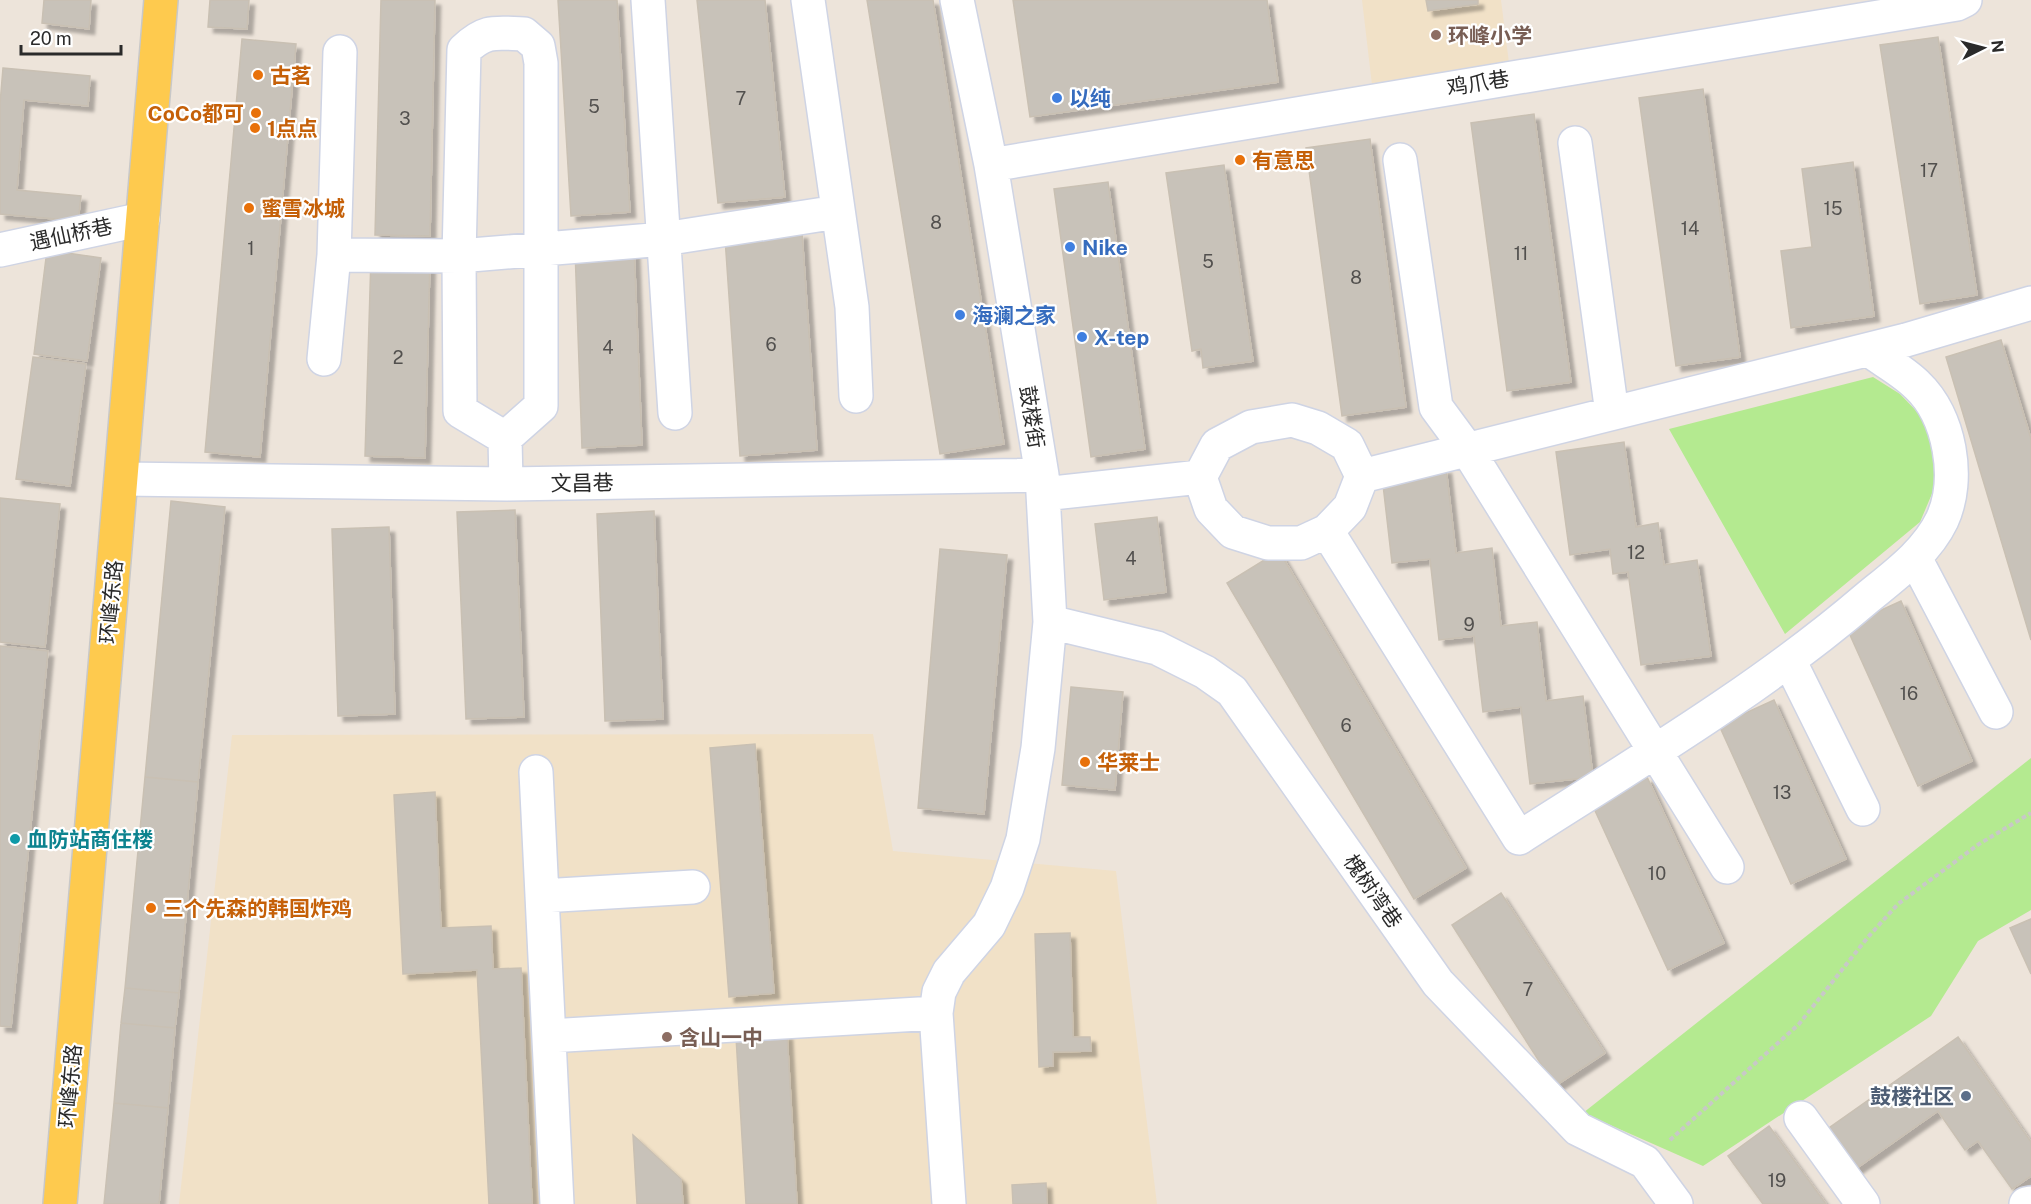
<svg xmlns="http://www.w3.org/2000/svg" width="2031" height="1204" font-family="'Public Sans','Noto Sans SC',sans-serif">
  <defs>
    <filter id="shadow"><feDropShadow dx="5.5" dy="5.5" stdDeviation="1.5" flood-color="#0004"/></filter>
  </defs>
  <rect width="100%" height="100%" fill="#ede4da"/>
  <path fill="#f1e1c7" d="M1362,0H1501L1510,71L1372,85Z
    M873,734L893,851L1116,871L1157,1204H179L232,735Z"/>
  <path fill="#b4ea90" d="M1873,377L1900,394L1924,419L1934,453V489L1920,522L1785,634L1669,429Z
    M2031,758V910L1978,941L1931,1016L1703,1166L1583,1113Z"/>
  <path fill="#c8c2b9" stroke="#c9c0b3" stroke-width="1.5" filter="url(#shadow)" d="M44,0H91L89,29L42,23Z
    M210,0H249L247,29L208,27Z
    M381,0H435L430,236L375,235Z
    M558,0H617L630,212L571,216Z
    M697,0H765L785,197L718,203Z
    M867,0H933L1004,444L940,454Z
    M1013,0H1267L1278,82L1030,117Z
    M1426,0H1478V4L1428,11Z
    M1938,37L1977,295L1920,304L1880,45Z
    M242,39L296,44L260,457L205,452Z
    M3,68L90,76L88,106L24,100L17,190L81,196L78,221L0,214V104Z
    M1703,89L1740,357L1676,366L1639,98Z
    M1534,114L1571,382L1507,391L1471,123Z
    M1370,139L1406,407L1342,416L1306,148Z
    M1853,162L1874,316L1791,328L1781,251L1812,247L1802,169Z
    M1224,165L1253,361L1203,368L1201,349L1192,351L1166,173Z
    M1108,182L1145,449L1091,457L1054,189Z
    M802,233L817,450L740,456L725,238Z
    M634,247L642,445L582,448L575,249Z
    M47,250L101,258L87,361L34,354Z
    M371,257L430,259L425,458L365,456Z
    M2001,340L2031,439V640L1946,357Z
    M33,357L86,364L70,486L16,479Z
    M1624,442L1636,527L1658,523L1664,565L1697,560L1711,656L1641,665L1628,572L1613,574L1610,549L1570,555L1556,452Z
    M1446,468L1456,553L1492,548L1501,626L1537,622L1546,701L1583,696L1593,777L1530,784L1521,707L1483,712L1474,636L1439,640L1430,559L1392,563L1382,476Z
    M0,498L60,504L45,647L0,642Z
    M171,501L225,507L198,782L145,777Z
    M515,510L524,717L466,719L457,512Z
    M654,511L663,719L605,721L597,514Z
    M1157,517L1166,592L1104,600L1095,524Z
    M389,527L395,714L338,716L332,529Z
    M940,549L1007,555L984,814L918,808Z
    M1279,551L1466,868L1414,899L1227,583Z
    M1901,601L1972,761L1918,786L1846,626Z
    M0,646L48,651L11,1027L0,1026Z
    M1071,687L1123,692L1115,790L1062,785Z
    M1774,700L1846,859L1791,884L1719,725Z
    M755,744L774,993L729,997L710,748Z
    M145,777L198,782L179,993L125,988Z
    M1647,777L1724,943L1668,970L1591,802Z
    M435,792L441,928L491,926L493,969L521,968L532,1204H489L477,970L403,974L394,795Z
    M1501,893L1605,1053L1555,1086L1452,925Z
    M2031,919V974L2010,928Z
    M1070,933L1073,1037H1090L1091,1051L1053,1052V1066L1039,1067L1035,934Z
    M125,988L179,993L175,1028L121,1023Z
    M121,1023L175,1028L168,1108L114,1103Z
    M787,1034L797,1204H746L736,1037Z
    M1958,1037L2031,1142V1176L2012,1189L1978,1141L1965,1150L1938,1111L1854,1170L1826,1130Z
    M114,1103L168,1108L159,1204H104Z
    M1769,1126L1826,1204H1763L1728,1156Z
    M633,1135L681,1179L683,1204H637Z
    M1046,1183L1047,1204H1013L1012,1185Z"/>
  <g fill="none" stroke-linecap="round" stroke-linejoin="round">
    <g stroke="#cfd4e4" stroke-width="36">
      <path id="minor" d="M648,0L675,413
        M808,0L852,307L856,396
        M1575,143L1612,413
        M1400,160L1436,407L1467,449L1727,867
        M991,165L1957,4L1965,0
        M0,250L143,219
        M334,255L459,256L664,239L837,212
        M324,359L334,255L340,52
        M505,438L460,411L459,256L464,50C486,29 495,33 524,34L538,46L541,63V406L505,438L506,484
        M1362,476L1906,340L2031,303
        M122,479L506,484L1042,475
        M1044,494L1200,477L1211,509L1233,532L1268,543H1301L1327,531L1350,507L1362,476L1347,445L1318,428L1292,420L1251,427L1217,445L1200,477
        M1327,531L1519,838C1636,763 1761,689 1867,598C1895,575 1926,553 1942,520C1961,479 1950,416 1917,385C1903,371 1884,361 1869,350
        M1915,558L1996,712
        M1050,622L1157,648L1205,672L1232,691L1438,983L1578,1129L1645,1162L1676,1204
        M1789,660L1863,809
        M536,772L557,1204
        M542,896L693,887
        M549,1036L936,1013
        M1801,1118L1863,1204
        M949,1204L936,1013L939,992L949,972L989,925L1007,888L1023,839L1038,748L1050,622L1042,475L991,165L957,0
        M2026,1204L2031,1203"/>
    </g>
    <g stroke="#c8c8c8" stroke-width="36">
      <path id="major" d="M60,1204L161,0"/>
    </g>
    <path stroke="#c8c8c8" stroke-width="4" stroke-dasharray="4.5 3" stroke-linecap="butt" d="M1670,1140L1799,1024L1868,937L1898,904L1979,844L2031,813"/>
    <use href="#minor" stroke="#fff" stroke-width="33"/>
    <use href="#major" stroke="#feca4e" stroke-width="33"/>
  </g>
  <g fill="#8d6e63" stroke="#fff" stroke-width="2">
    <circle cx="1436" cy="35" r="6"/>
    <circle cx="667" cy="1037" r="6"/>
  </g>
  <g fill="#e8710a" stroke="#fff" stroke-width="2">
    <circle cx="258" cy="75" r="6"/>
    <circle cx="256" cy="113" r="6"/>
    <circle cx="255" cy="128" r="6"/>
    <circle cx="1240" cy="160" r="6"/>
    <circle cx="249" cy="208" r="6"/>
    <circle cx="1085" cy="762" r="6"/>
    <circle cx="151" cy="908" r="6"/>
  </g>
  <g fill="#3f7fe0" stroke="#fff" stroke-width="2">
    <circle cx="1057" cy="98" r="6"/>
    <circle cx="1070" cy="247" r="6"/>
    <circle cx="960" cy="315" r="6"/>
    <circle cx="1082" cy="337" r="6"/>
  </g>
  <circle fill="#0f9aa8" stroke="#fff" stroke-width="2" cx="15" cy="839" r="6"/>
  <circle fill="#5c6f8a" stroke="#fff" stroke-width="2" cx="1966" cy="1096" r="6"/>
  <g text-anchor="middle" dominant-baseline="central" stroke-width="4.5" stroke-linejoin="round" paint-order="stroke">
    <g font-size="18" fill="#52504e">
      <text x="741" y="98">7</text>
      <text x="594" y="106">5</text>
      <text x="405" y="118">3</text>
      <text x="1929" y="170">17</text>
      <text x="1833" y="208">15</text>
      <text x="936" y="222">8</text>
      <text x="1690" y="228">14</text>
      <text x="251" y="248">1</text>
      <text x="1521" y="253">11</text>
      <text x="1208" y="261">5</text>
      <text x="1356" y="277">8</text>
      <text x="771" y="344">6</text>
      <text x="608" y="347">4</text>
      <text x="398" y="357">2</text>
      <text x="1636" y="552">12</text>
      <text x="1131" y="558">4</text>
      <text x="1469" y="624">9</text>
      <text x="1909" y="693">16</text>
      <text x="1346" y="725">6</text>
      <text x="1782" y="792">13</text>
      <text x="1657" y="873">10</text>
      <text x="1528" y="989">7</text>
      <text x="1777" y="1180">19</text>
    </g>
    <g font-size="21" font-weight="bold" fill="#785e54" stroke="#fff" text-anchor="start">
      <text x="1448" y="35">环峰小学</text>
      <text x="679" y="1037">含山一中</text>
    </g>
    <g font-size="21" font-weight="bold" fill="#c56008" stroke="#fff" text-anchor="start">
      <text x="270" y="75">古茗</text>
      <text x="244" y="113" text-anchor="end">CoCo都可</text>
      <text x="267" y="128">1点点</text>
      <text x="1252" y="160">有意思</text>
      <text x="261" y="208">蜜雪冰城</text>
      <text x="1097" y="762">华莱士</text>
      <text x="163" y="908">三个先森的韩国炸鸡</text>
    </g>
    <g font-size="21" fill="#2a2a2a" stroke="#fff">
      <text transform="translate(1478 83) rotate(-9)">鸡爪巷</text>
      <text transform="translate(71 234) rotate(-12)">遇仙桥巷</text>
      <text transform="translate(1032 417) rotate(81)">鼓楼街</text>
      <text transform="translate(582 483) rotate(-1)">文昌巷</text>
      <text transform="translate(111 602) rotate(-85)">环峰东路</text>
      <text transform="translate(1373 891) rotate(55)">槐树湾巷</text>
      <text transform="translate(70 1086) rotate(-85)">环峰东路</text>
    </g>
    <g font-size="21" font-weight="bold" fill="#366cbe" stroke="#fff" text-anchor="start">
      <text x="1069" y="98">以纯</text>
      <text x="1082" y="247">Nike</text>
      <text x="972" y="315">海澜之家</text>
      <text x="1094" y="337">X-tep</text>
    </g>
    <g font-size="21" font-weight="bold" fill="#0d838f" stroke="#fff" text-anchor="start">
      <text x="27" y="839">血防站商住楼</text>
    </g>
    <g font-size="21" font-weight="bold" fill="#4e5e75" stroke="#fff" text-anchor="end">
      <text x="1954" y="1096">鼓楼社区</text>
    </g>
  </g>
  <g transform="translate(1983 48) rotate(84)" stroke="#ffffff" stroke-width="4.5" paint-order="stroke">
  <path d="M0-4.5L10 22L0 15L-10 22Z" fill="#2a2a2a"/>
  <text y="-9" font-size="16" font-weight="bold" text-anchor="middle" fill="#2a2a2a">N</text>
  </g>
  <path d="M21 45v9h100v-9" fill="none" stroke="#2a2a2a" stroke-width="3"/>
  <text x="30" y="45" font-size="18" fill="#2a2a2a" stroke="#ffffff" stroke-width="4.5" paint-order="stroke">20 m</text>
</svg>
